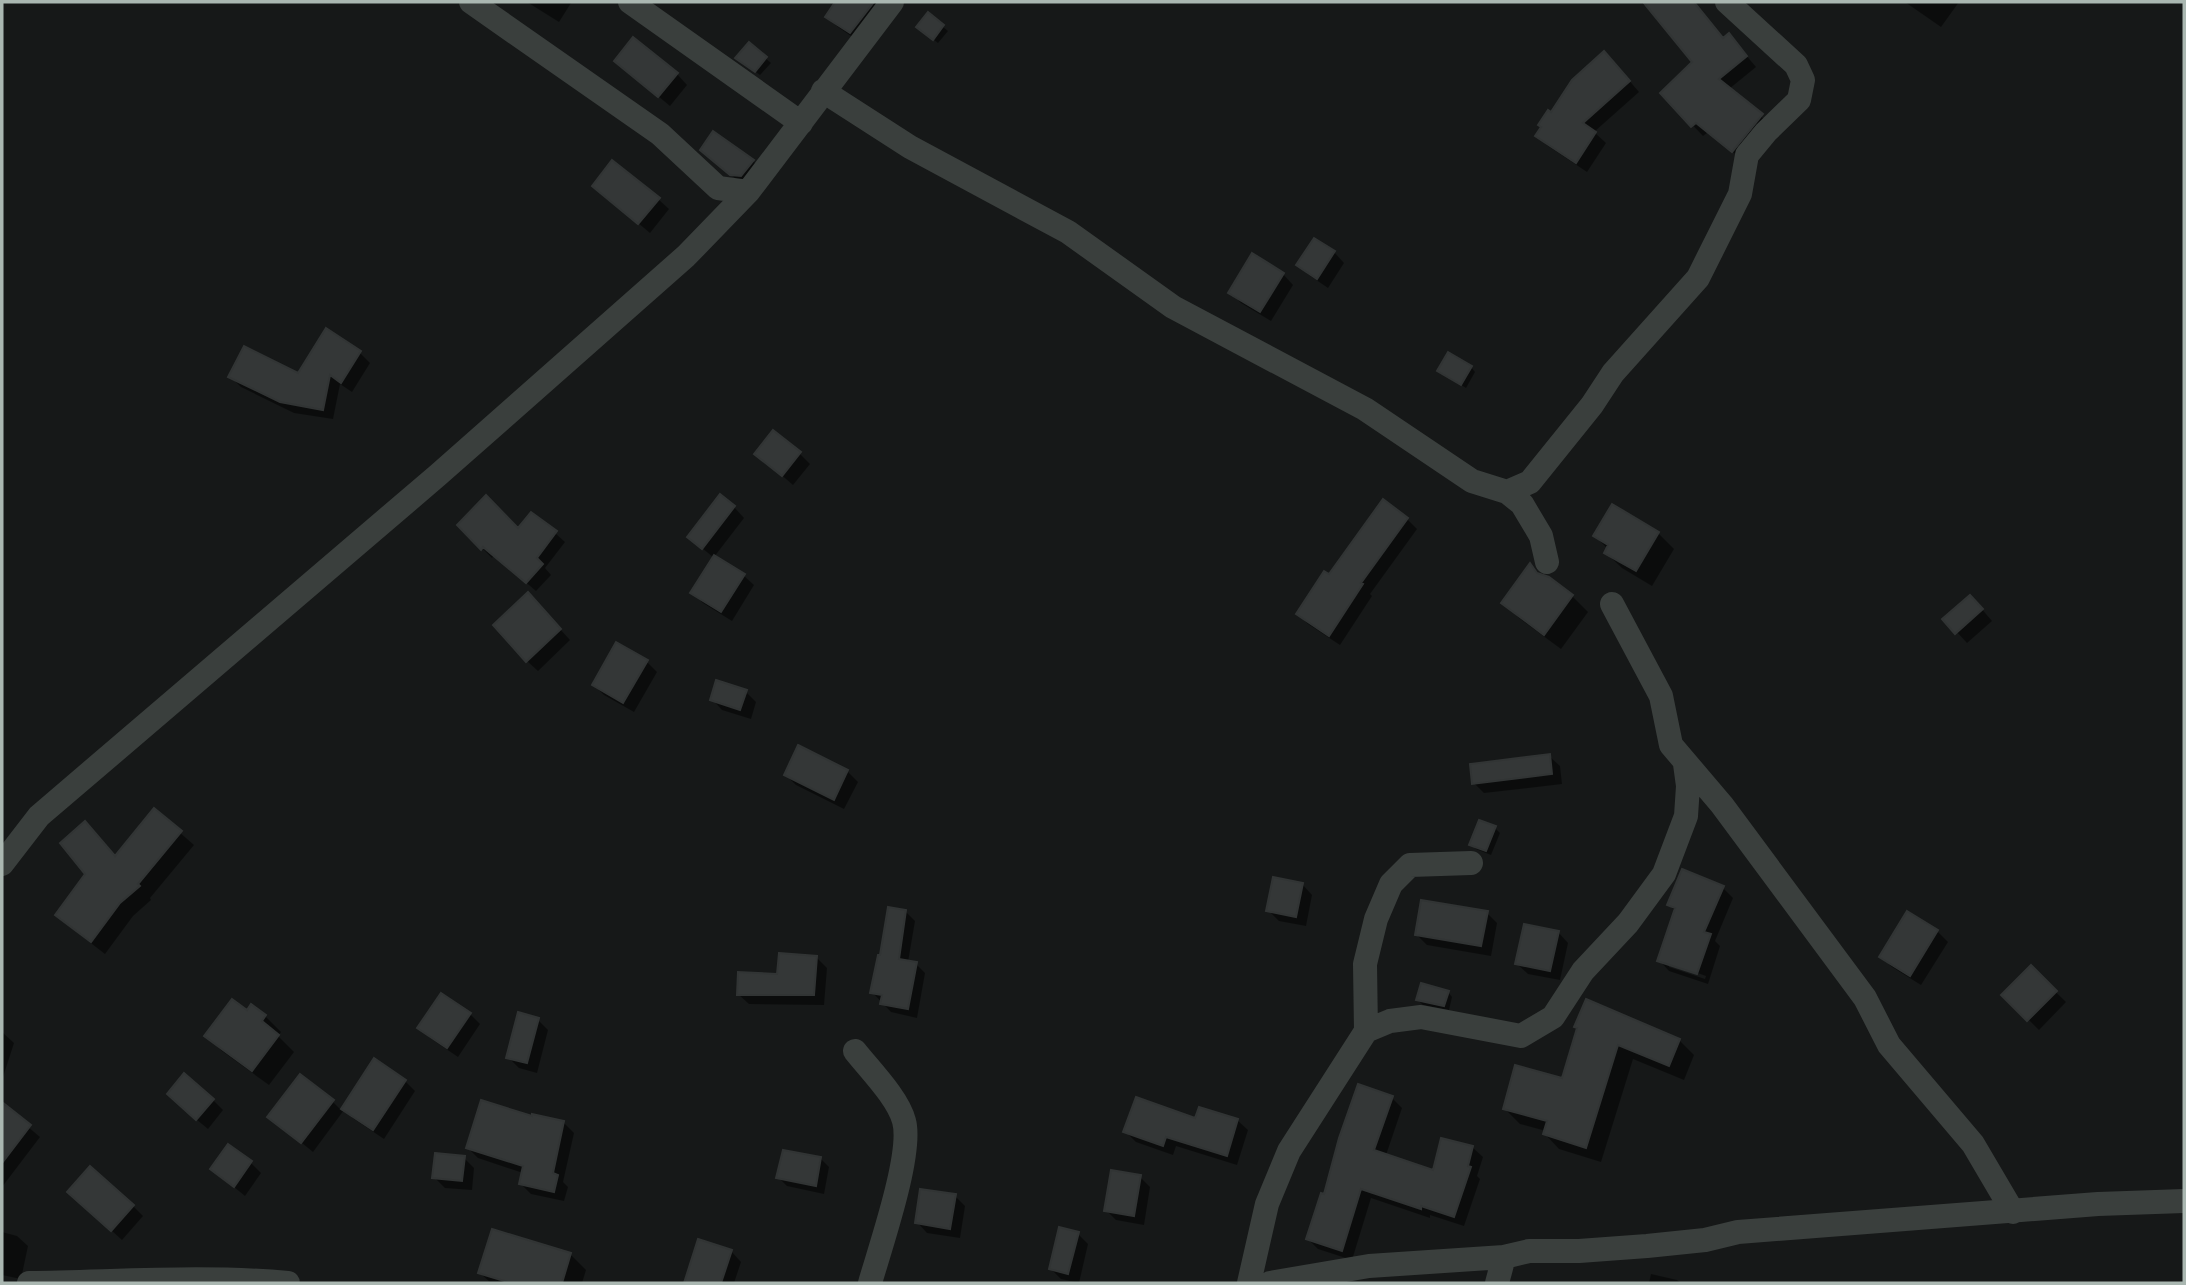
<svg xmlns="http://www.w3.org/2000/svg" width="2186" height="1285" font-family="Helvetica,sans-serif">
  <rect width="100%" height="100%" fill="#161818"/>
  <path fill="#0007" fill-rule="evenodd" d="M527,2H570L571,3L559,22Z
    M837,2H888L861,43L838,27L827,17Z
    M1641,2H1693L1724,39L1729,35L1756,67L1729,89L1772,126L1744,161L1708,132L1703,136L1662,93L1695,62L1655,15Z
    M1905,2H1959L1941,27Z
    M928,15L948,31L938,43L923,31Z
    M749,44L771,63L760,75L742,62Z
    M616,61L677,74L687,85L670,106Z
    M1615,64L1639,92L1594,132L1606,143L1587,172L1548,146L1537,136L1552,114Z
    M702,150L753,161L763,172L742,184Z
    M594,186L658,199L669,209L650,233Z
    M1334,252L1344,263L1328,288L1309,275L1298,265Z
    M1283,274L1293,285L1271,321L1241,303L1230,292Z
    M327,331L360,353L370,363L352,392L340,384L333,419L294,413L241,387L231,377L299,375Z
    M1471,367L1475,372L1466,388L1440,371Z
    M757,454H800L810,464L793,485Z
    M734,507L744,518L714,557L743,575L754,585L732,621L703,603L693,593L714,558L689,537Z
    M1407,519L1417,529L1370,594L1372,596L1340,645L1308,624L1298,614L1329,576Z
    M459,525L555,533L565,542L545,568L551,575L536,591L494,555L492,558Z
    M1658,533L1674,549L1652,586L1622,568L1606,553L1608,549L1595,536Z
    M1530,566L1541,576L1572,596L1588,612L1561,649L1519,618L1503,602Z
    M538,605L570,640L538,671L527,661Z
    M1980,607L1992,621L1967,643L1945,619Z
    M647,662L657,672L634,712L604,695L594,685Z
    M746,692L756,702L751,719L722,710L712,699Z
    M1549,756L1560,766L1562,784L1484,793L1474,783Z
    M847,771L858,782L844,809L796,785L786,775Z
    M154,810L194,845L150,898L151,900L133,916L105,954L70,927L57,915L116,857Z
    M1495,828L1500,833L1491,855L1476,849L1471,844Z
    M1302,884L1312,895L1306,926L1279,921L1268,910Z
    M1723,888L1733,898L1715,941L1720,946L1708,984L1669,971L1659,960L1675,911L1669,905ZM1669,963L1706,976L1705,979L1669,967Z
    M906,912L915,921L908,962L916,964L925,973L917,1018L891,1012L872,992L882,957Z
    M1487,913L1497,923L1491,956L1427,945L1416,934Z
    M1907,913L1937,931L1948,942L1921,985L1892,967L1881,957Z
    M1558,932L1568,943L1560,980L1528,974L1517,964Z
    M817,958L827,968L824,1005L749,1004L738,994Z
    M2031,968L2066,1002L2039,1030L2004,995Z
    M1448,992L1452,997L1449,1010L1423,1005L1418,1000Z
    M247,1013L265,1016L281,1032L278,1036L294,1052L269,1085L222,1051L207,1036Z
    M470,1014L480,1024L458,1057L430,1038L420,1028Z
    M538,1020L548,1030L537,1073L519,1068L508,1057Z
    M1578,1029L1679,1040L1694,1055L1684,1080L1633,1059L1601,1162L1559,1149L1545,1134L1546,1131L1520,1124L1505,1109L1563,1080Z
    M2,1032L14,1043L3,1077L2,1076Z
    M375,1061L405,1081L415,1091L384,1139L354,1119L344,1110L313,1152L270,1117L333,1102L342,1111Z
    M1360,1086L1392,1098L1402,1108L1386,1155L1434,1172L1472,1147L1483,1157L1477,1176L1480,1179L1464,1226L1430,1215V1218L1371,1198L1352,1260L1318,1249L1308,1239L1326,1196Z
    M213,1100L223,1110L208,1129L179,1105Z
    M2,1105L40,1137L2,1187Z
    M533,1119L563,1122L574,1133L563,1182L568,1187L564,1201L531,1194L521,1184L523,1173L478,1158L468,1148Z
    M1196,1120H1237L1248,1130L1237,1165L1176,1146L1173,1155L1136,1142L1125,1131Z
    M464,1158L474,1168L472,1190L445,1188L434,1177Z
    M820,1158L829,1167L824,1194L787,1186L778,1177Z
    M251,1163L261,1173L245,1196L212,1169Z
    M1140,1177L1150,1187L1144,1225L1116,1220L1106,1210Z
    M955,1196L965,1206L960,1238L927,1233L917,1222Z
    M80,1202L133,1206L143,1216L122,1240Z
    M2,1232L17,1236L28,1246L21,1279L2,1275Z
    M1078,1234L1088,1244L1079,1283L1061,1279L1051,1269Z
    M699,1242L731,1251L741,1262L734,1283H686Z
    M570,1254L586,1270L582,1283H491L480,1273Z
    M1651,1274L1677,1280L1681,1283H1649Z"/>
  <path fill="#343737" stroke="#313434" stroke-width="2" d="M835,2H874L850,33L825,17Z
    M1643,2H1694L1723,38L1729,33L1747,56L1719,79L1763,114L1732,152L1696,123L1691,127L1660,93L1692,62Z
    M928,12L944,25L933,40L916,27Z
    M633,37L678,73L658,97L614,61Z
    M749,42L767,57L755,72L735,58Z
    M1604,51L1630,81L1583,123L1596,132L1576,163L1535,136L1541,127L1538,125L1548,110L1551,112L1572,80Z
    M713,131L754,160L741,176L730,175L700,150Z
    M612,160L660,198L638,224L592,186Z
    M1314,238L1335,251L1317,279L1296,265Z
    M1252,253L1284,273L1260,312L1228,293Z
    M326,328L361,351L341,383L330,375L323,410L280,402L228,377L244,346L298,373Z
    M1448,352L1472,366L1461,385L1437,371Z
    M773,430L801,452L782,476L754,454Z
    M720,494L735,506L702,549L687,537Z
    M486,495L518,528L531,512L557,531L537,558L543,564L526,583L483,547L481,550L457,525Z
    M1383,499L1408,518L1361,583L1363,584L1329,636L1296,614L1324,571L1329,574Z
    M1612,504L1659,532L1636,571L1604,553L1608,545L1593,536Z
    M714,555L745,574L721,612L690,593Z
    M1530,563L1537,573L1549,577L1573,595L1544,635L1501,603Z
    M528,592L561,629L526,662L493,625Z
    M1970,595L1983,609L1955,634L1942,619Z
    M616,642L648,660L623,703L592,685Z
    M716,680L747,690L740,710L710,700Z
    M798,745L848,770L834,800L784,775Z
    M1550,754L1552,774L1472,784L1470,764Z
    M154,808L182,831L138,884L140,886L120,903L91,942L55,915L85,874L60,843L85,821L115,856Z
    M1479,820L1496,826L1486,851L1469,845Z
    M1682,869L1724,886L1704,932L1711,934L1697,974L1657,961L1675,908L1667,905Z
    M1273,877L1303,883L1296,917L1266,911Z
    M1421,900L1488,911L1481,946L1415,935Z
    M888,907L906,910L899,959L917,962L908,1009L880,1004L882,995L870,993L878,955H880Z
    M1907,911L1938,930L1910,976L1879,957Z
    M1524,924L1559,931L1550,971L1515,964Z
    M779,953L817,956L814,995H737L738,972L777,974Z
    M2031,965L2057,991L2027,1021L2001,995Z
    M1421,983L1449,991L1444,1006L1416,1000Z
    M441,993L471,1013L447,1048L417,1028Z
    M232,999L247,1010L251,1004L266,1015L262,1021L279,1035L252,1071L204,1036Z
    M1586,999L1680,1039L1669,1066L1618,1045L1586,1148L1543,1134L1547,1121L1503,1109L1515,1065L1562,1078L1577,1028L1574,1027Z
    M518,1012L539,1018L527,1063L506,1058Z
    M374,1058L406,1080L373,1130L341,1109Z
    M184,1073L214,1099L196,1120L167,1094Z
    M300,1074L334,1100L301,1143L267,1117Z
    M1358,1084L1393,1096L1374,1150L1433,1170L1441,1138L1473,1146L1468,1166L1471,1167L1454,1217L1421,1206V1209L1361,1189L1342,1251L1306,1239L1321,1193L1324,1194L1339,1138Z
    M1136,1097L1195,1118L1199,1107L1238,1119L1227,1156L1166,1137L1163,1146L1123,1132Z
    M481,1100L532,1116V1114L564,1121L553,1173L558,1175L554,1192L519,1184L523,1166L466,1148Z
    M2,1102L31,1125L2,1163Z
    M228,1144L252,1161L234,1187L210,1169Z
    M783,1150L821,1157L816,1186L776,1178Z
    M435,1153L465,1156L462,1181L432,1178Z
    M90,1166L134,1205L111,1231L67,1192Z
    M1111,1170L1141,1175L1134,1216L1104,1211Z
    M920,1189L956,1194L950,1229L915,1223Z
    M1059,1227L1079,1232L1068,1274L1049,1269Z
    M492,1229L571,1253L562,1283H511L478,1273Z
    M698,1239L732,1250L721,1283H684Z"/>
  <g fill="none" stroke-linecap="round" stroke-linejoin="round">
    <path stroke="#3a3f3d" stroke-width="24" d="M471,2L660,134L718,188L748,192
      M630,2L801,123
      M823,91L910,147L1068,232L1173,307L1365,409L1472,481L1507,492L1522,504L1541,536L1547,562
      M1507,492L1530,482L1592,405L1613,373L1698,278L1740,194L1747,155L1766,132L1799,100L1803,80L1796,65L1727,2
      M1612,604L1661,696L1671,745L1722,805L1865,998L1889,1045L1973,1144L2013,1212
      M2,864L39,816L438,475L686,256L748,192L892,2
      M1366,1031L1365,964L1376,919L1391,884L1410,865L1471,863
      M855,1051C870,1070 898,1098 904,1121C913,1153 880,1248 870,1283
      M29,1283C115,1282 202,1275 288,1283
      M1249,1283L1267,1204L1289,1151L1366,1031L1390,1021L1421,1017L1521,1036L1553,1017L1583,971L1628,923L1664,874L1686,816L1688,786L1685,764
      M1270,1283L1369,1266L1504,1257L1529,1251H1579L1647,1246L1705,1240L1738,1232L2098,1204L2184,1201
      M1497,1283L1504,1257"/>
  </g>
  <rect width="2186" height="1285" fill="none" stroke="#aab7b1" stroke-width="7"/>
</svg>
